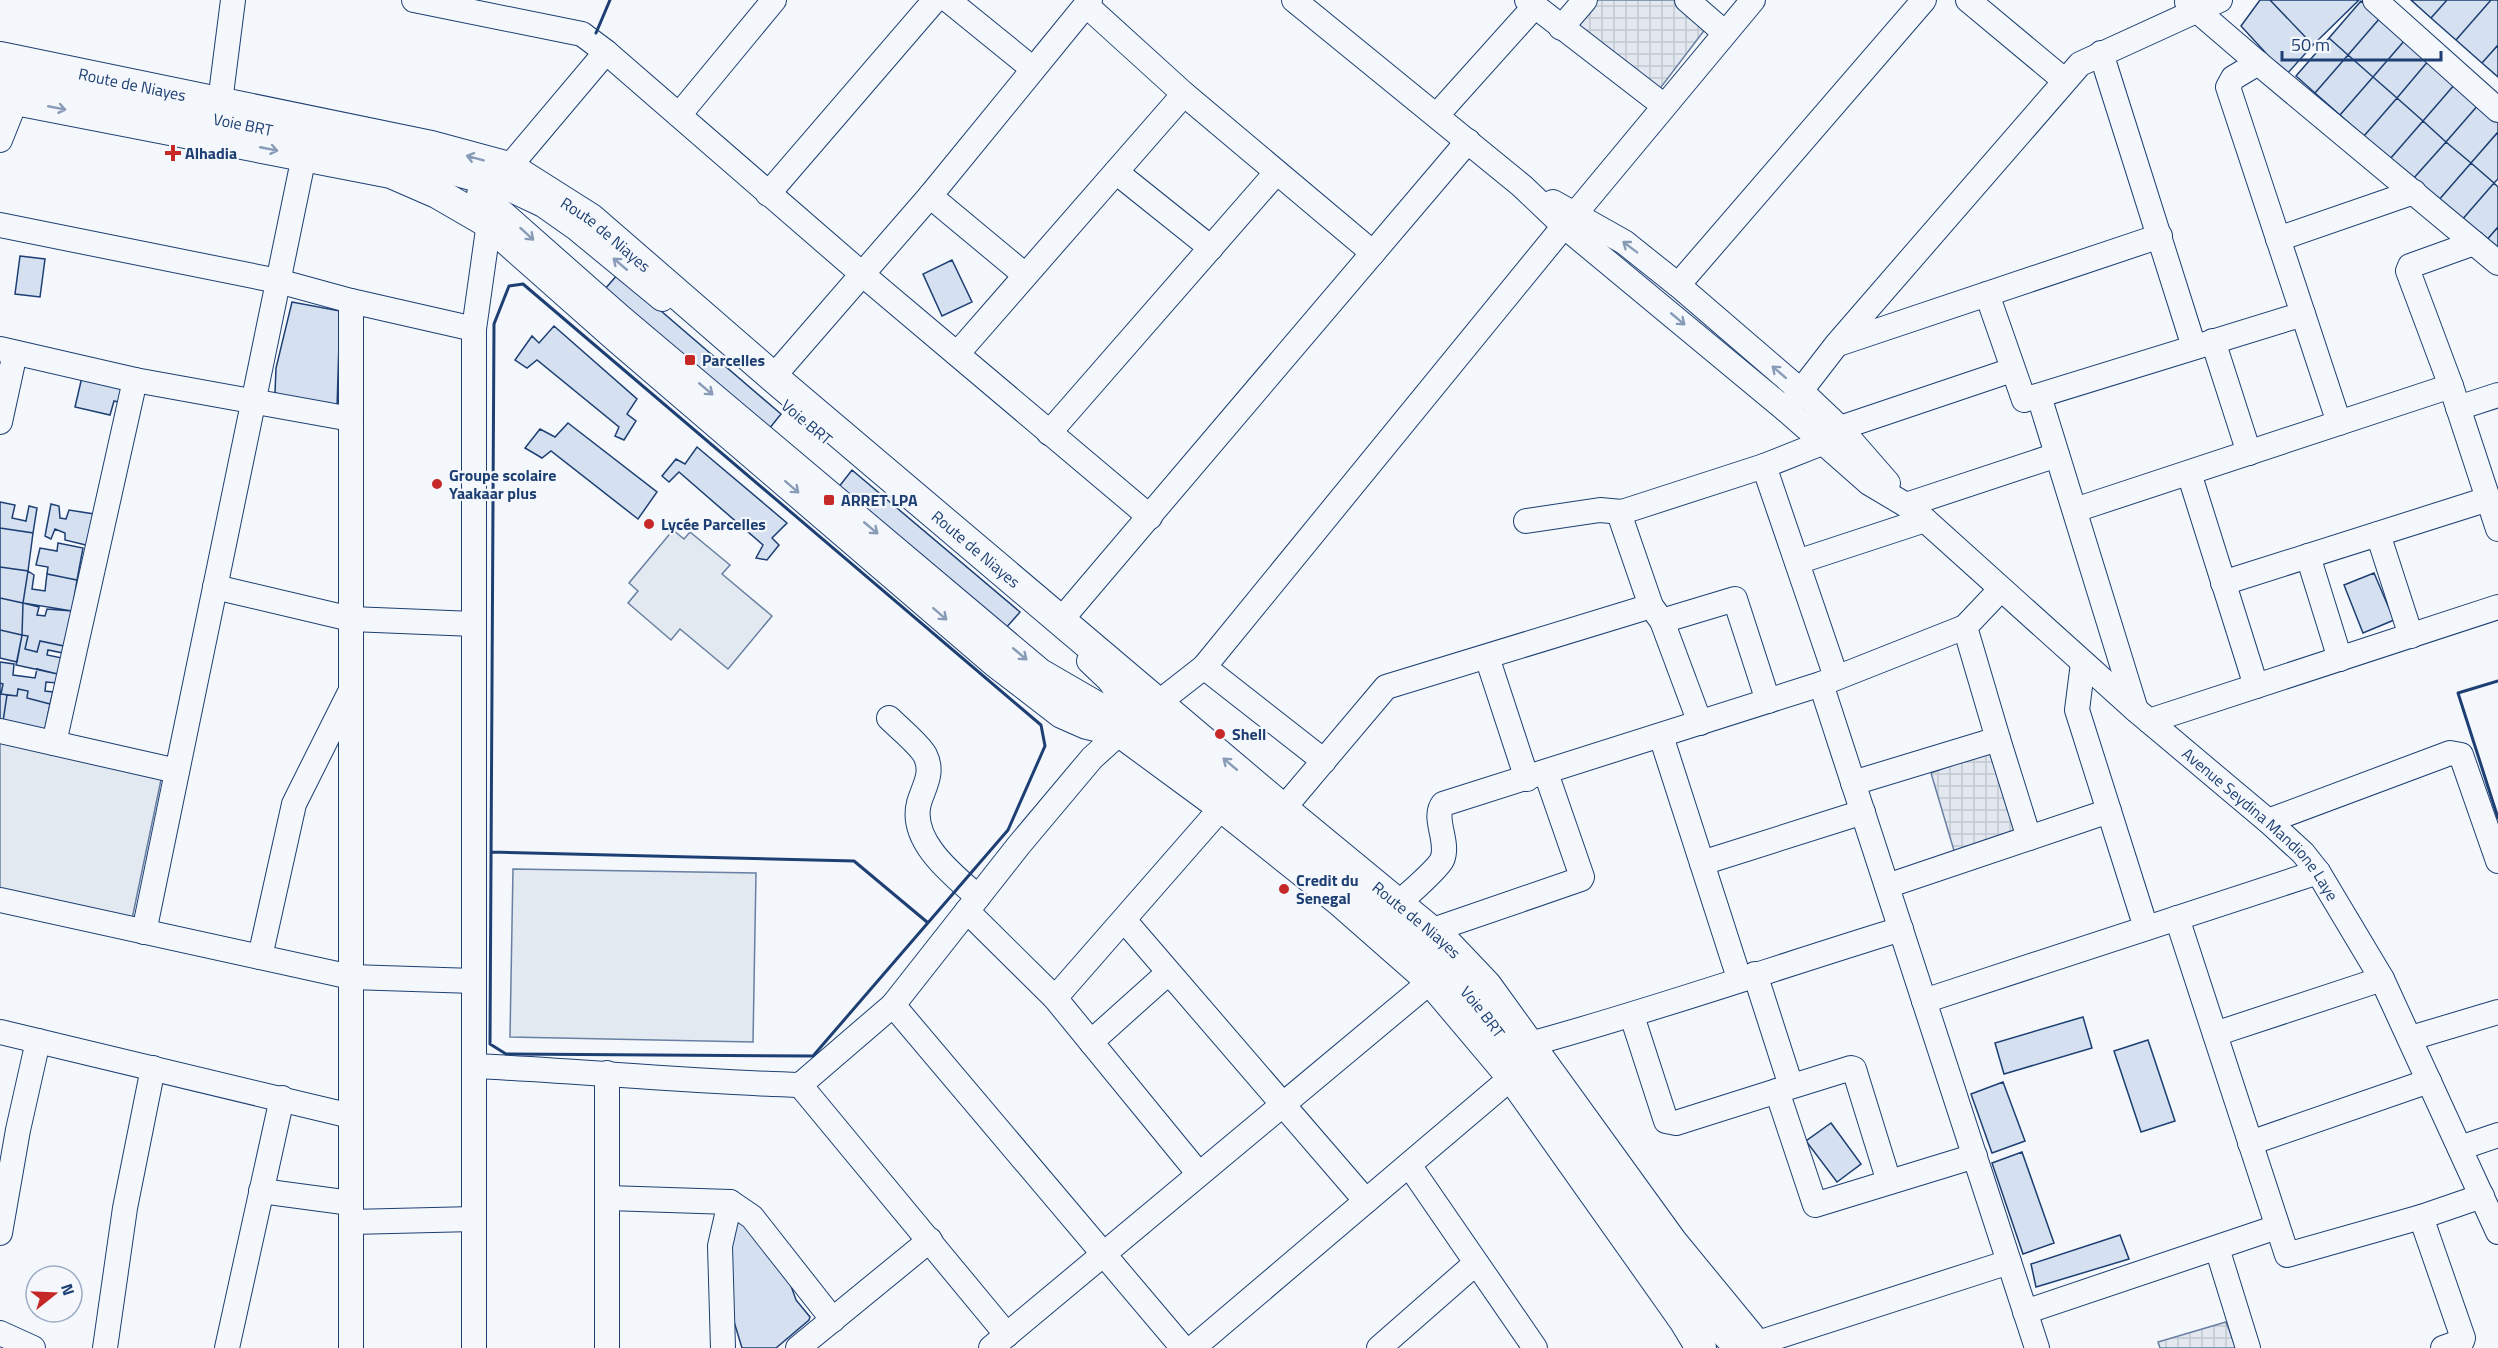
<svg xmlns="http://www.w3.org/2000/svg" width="2498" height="1348" font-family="'Titillium Web',sans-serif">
  <defs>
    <pattern id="plaza-grid" width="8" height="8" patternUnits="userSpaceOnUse" patternTransform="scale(1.5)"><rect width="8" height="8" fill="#e3e8f0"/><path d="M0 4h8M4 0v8" fill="none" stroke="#c2c8d1"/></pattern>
  </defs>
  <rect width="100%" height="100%" fill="#f4f7fb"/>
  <path fill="#e3e9f0" stroke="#687fa3" stroke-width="1.5" d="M673,530L684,539L690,532L730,565L722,574L772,616L728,669L680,629L671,640L628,603L638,591L629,583Z
    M0,741L162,775L132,919L0,891Z
    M513,869L756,873L753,1042L510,1037Z"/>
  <path fill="url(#plaza-grid)" stroke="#687fa3" stroke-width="1.5" d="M1590,0H1675L1706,28L1655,95L1569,26Z
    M1991,751L2020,832L1955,854L1931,773Z
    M2226,1322L2236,1348H2160L2158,1342Z"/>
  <path fill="#d5e0f0" stroke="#1d3f73" stroke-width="1.5" d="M2260,0H2270L2313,45L2286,75L2241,26Z
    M2270,0H2359L2313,45Z
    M2411,0H2447L2431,18Z
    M2447,0H2491L2456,40L2431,18Z
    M2491,0H2498V45L2482,63L2456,40Z
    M2361,1L2380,18L2348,55L2329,38Z
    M2380,18L2405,40L2373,77L2348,55Z
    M2329,38L2348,55L2315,93L2296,76Z
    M2405,40L2429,60L2397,98L2373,77Z
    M2498,45V77L2482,63Z
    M2348,55L2373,77L2340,115L2315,93Z
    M2429,60L2455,84L2423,121L2397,98Z
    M2373,77L2397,98L2364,136L2340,115Z
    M2455,84L2479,104L2446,142L2423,121Z
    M2397,98L2423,121L2390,159L2364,136Z
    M2479,104L2498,121V132L2471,163L2446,142Z
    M2423,121L2446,142L2413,179L2390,159Z
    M2498,132V179L2494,183L2471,163Z
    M2446,142L2471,163L2438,201L2413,179Z
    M2471,163L2494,183L2461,221L2438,201Z
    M2494,183L2498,187V227L2485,242L2461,221Z
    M2498,227V253L2485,242Z
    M20,256L45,259L40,297L15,294Z
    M952,260L972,302L942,316L923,274Z
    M618,274L781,414L769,429L605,289Z
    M292,302L340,311L337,408L275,393L276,368Z
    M554,326L637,399L627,414L636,421L624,440L615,436L619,427L537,360L527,368L515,360L532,336L539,343Z
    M82,377L126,387L122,403L114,401L110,415L75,407Z
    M568,423L657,492L638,519L551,451L542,458L525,448L540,429L555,437Z
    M697,447L787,523L772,538L779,545L767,560L756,558L763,545L679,472L669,482L662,476L676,459L685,464Z
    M852,470L1020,612L1005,629L838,488Z
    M0,502L15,505L12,518L26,521L29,506L37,508L33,533L0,528Z
    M51,504L59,506L60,518L66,519L69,510L94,514L90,546L65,540V533L55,529L51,539L45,536Z
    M0,528L33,533L28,571L0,567Z
    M58,543L83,548L77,580L47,574L48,567L36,565L40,548L57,551Z
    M0,567L28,571L23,603L0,598Z
    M28,571L34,575L32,589L45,591L47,574L77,580L72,611L23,603Z
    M2374,573L2394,620L2363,633L2344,585Z
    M0,598L23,603L22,635L0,630Z
    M23,603L39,607L37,615L45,616L47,609L72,611L64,646L40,641L37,652L25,649L28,636L22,635Z
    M0,630L22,635L17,662L0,658Z
    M22,635L28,636L25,649L37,652L40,641L64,646L63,653L48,650L47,655L62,658L58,674L16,665Z
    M0,662L14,664L13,675L35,678L37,669L58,674L57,683L46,682L45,691L53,692L50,704L27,698L28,691L18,689L17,696L1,694L3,684L0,683Z
    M0,683L3,684L1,694L7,695L2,728L0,727Z
    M18,689L28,691L27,698L50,704L43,739L2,728L7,695L17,696Z
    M2083,1017L2092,1048L2004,1074L1995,1043Z
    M2148,1040L2175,1121L2141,1132L2114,1051Z
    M2003,1082L2025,1141L1992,1153L1971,1094Z
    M1831,1123L1861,1164L1837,1182L1806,1141Z
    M2022,1152L2054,1243L2023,1254L1992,1163Z
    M739,1219L790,1283L796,1300L810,1317L809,1320L776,1348H742L729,1305L726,1233Z
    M2120,1235L2129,1259L2036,1287L2031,1264Z"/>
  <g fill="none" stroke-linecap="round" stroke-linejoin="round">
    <g stroke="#1d3f73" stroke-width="26">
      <g id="minor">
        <path d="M414,0L582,34L606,52L862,274L1150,517"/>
        <path d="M948,0L1033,69"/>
        <path id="s1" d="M1294,0L1522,186L1564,226L1786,410L1869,483L1906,505L1925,520L2136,710L2268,821L2303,853L2318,872L2382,979L2498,1232"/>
        <path d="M1527,0L1663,105"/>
        <path d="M1687,0L1725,33"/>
        <path d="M1968,0L2064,80"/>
        <path d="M2375,0L2498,110"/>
        <path d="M2187,2L2258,63L2498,263"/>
        <path d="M1086,5L1184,94L1373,253"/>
        <path d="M1561,28L1585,0"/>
        <path d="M2101,53L2194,347"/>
        <path d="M2258,63L2233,78L2228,87L2339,423"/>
        <path id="s2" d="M0,75L370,150L507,188L543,205L577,229L662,299"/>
        <path d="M220,102L233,0"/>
        <path d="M679,115L774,0"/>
        <path d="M1437,115L1534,7"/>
        <path d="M0,140L16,100"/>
        <path d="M1116,172L1211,248"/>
        <path d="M479,194L494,205L622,318L1041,671L1098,704L1136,718"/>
        <path d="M768,194L935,0"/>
        <path d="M930,196L1025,275"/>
        <path d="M1553,202L1624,242L1678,285L1800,390L1840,428L1888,483"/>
        <path d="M1575,214L1753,0"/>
        <path d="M0,225L278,281L351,301L474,329"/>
        <path d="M2278,239L2414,192"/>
        <path d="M2474,243L2410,266L2408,271L2451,386L2498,529"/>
        <path d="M1678,285L1924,0"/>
        <path d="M1987,294L2024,400L2303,314"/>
        <path d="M351,301V1348"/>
        <path d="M2213,341L2249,453"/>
        <path d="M1838,344L2160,236"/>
        <path d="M0,349L135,380L351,419"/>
        <path d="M957,354L1184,94"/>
        <path d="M773,377L930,196L1090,0"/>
        <path d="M2039,396L2136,710"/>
        <path d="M2458,408L2498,395"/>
        <path d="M1786,410L1837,344L2080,64L2220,0"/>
        <path d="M0,422L15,353"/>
        <path d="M1840,428L2012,370"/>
        <path d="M1049,433L1276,173"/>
        <path d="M1822,443L1764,466L1836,677"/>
        <path d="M1764,466L1622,512L1620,516L1651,606L1662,621L1735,599L1768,701"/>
        <path d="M2189,473L2256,686"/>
        <path d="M1906,505L2057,455"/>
        <path d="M2075,510L2451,386"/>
        <path d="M1526,521L1600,510L1622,512"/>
        <path d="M2378,534L2411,636"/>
        <path d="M2308,556L2340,659"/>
        <path d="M1797,562L1925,520"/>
        <path d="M2223,583L2488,499"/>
        <path d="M215,587L351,619L474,624"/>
        <path d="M1061,620L1468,141"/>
        <path d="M1662,621L1700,723"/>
        <path d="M1487,657L1527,779"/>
        <path id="s3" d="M1089,661L1109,680L1136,718L1371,899L1439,960L1479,1006L1535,1080L1630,1213L1709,1319L1736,1348"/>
        <path d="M2083,663L2077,710L2146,928"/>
        <path d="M1204,667L1324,761"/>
        <path d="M1821,684L2037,1348"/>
        <path d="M889,718C899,728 919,744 925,755C934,773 924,786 919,803C909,841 953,875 978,897"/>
        <path d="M2149,721L2498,607"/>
        <path d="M0,731L177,771"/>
        <path d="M1661,736L1739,978"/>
        <path d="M1998,739L2029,838"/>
        <path d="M54,743L135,380"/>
        <path d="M1853,783L1998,739L1965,627L2001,589"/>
        <path d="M1283,809L1386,687L1651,606"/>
        <path d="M2268,821L2450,753L2461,755L2498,861"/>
        <path d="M1702,863L1863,812"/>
        <path d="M1887,886L2109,811"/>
        <path d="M0,900L351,977L474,981"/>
        <path d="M1398,904C1407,895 1437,870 1442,860C1450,842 1432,818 1443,804L1821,684L1965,627"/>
        <path d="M967,911L1055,998L1199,1174"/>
        <path d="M2177,918L2287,1255L2421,1217L2482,1196"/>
        <path d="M1124,920L1366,1201"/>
        <path d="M1430,931L1581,879L1582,877L1546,773"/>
        <path d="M144,932L304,156"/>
        <path d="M260,957L294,804L349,694"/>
        <path d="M1755,974L1791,1086"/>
        <path d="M1055,998L1222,807"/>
        <path d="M1924,1001L2318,872"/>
        <path d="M893,1005L1183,1348"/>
        <path d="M1632,1016L1666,1121L1676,1123L1777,1091"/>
        <path d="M0,1032L351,1116"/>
        <path d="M2215,1034L2382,979"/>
        <path d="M2411,1038L2498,1012"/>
        <path d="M1091,1042L1168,973"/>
        <path d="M1530,1044C1655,1010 1777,967 1901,929"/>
        <path d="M474,1066C583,1071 691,1082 800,1085L893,1005L1019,845L1092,758L1136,718L1158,703L1204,667L1564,226"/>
        <path d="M800,1085L1007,1335"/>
        <path d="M2250,1143L2429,1081"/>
        <path d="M2460,1148L2498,1135"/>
        <path d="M1409,1165L1535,1348"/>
        <path d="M1889,1182L1854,1069L1851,1068L1777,1091L1815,1205L1975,1156"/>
        <path d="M261,1191L351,1203"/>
        <path d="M608,1198L730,1202L752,1217L833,1320"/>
        <path d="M2421,1217L2463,1338L2462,1341L2443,1348"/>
        <path d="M351,1222L474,1219"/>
        <path d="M0,1233L18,1130L38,1041"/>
        <path d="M2217,1248L2248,1348"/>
        <path d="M2025,1312L2277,1227"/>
        <path d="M0,1333L33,1348"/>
        <path d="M1755,1344L2009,1262"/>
        <path d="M105,1348L125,1208L153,1068"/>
        <path d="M227,1348L282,1098"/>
        <path d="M474,1348V329L493,194L509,167L606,52"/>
        <path d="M607,1348V1073"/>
        <path d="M723,1348L720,1246L730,1202"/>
        <path d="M798,1348L930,1240"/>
        <path d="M991,1348L1431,981"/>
        <path d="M1193,1348L1512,1077"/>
        <path d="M1379,1348L1476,1263"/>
      </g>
    </g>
    <g stroke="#1d3f73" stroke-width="32">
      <g id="major">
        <path id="s4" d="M0,57L431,146L509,167L591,219L773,377L1283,809L1447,944L1486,985L1672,1242L1759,1348"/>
        <path d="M0,97L391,173L437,193L487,222L618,338L997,663L1062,713L1087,724L1120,732L1222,807L1340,901L1431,981L1512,1077L1684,1320L1701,1348"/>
      </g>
    </g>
    <use href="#minor" stroke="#f4f7fb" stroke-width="24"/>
    <use href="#major" stroke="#f4f7fb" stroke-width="30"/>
    <path stroke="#1d3f73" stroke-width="3" d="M596,33L610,0
      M523,284L1041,725L1045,746L1008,830L813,1056L506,1054L490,1044L494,324L509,286Z
      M2498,681L2458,693L2498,818
      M491,852L854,861L927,922"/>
  </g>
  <defs><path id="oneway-shaft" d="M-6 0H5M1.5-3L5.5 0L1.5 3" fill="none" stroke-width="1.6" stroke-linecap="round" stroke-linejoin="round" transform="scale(1.5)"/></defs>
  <g stroke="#889bb7">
    <use href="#oneway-shaft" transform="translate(57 108) rotate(11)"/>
    <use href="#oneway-shaft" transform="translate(269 149) rotate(11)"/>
    <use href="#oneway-shaft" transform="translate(475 158) rotate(-165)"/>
    <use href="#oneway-shaft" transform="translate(527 234) rotate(42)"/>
    <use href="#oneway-shaft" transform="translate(1630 247) rotate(-143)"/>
    <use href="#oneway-shaft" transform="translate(620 264) rotate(-140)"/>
    <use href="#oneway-shaft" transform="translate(1678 319) rotate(40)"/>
    <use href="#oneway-shaft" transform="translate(1779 372) rotate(-139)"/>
    <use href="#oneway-shaft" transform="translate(706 389) rotate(40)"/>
    <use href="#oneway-shaft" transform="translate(792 487) rotate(41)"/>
    <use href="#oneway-shaft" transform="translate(871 528) rotate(40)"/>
    <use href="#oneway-shaft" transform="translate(940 614) rotate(41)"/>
    <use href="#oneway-shaft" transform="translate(1020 654) rotate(40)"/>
    <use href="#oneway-shaft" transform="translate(1230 764) rotate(-140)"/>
  </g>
  <g fill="#c62828" stroke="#f4f7fb" stroke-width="2">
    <path d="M170 144h6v6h6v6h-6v6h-6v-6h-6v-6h6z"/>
    <rect x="684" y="354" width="12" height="12" rx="3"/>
    <circle cx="437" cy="484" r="6"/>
    <rect x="823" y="494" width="12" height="12" rx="3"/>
    <circle cx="649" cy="524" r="6"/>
    <circle cx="1220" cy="734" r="6"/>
    <circle cx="1284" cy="889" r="6"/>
  </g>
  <g text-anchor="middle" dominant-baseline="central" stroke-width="4.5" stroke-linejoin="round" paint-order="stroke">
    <g font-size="16" fill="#1d3f73" stroke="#f4f7fb">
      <text stroke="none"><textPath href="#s4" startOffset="135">Route de Niayes</textPath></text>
      <text stroke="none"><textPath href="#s2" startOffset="248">Voie BRT</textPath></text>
      <text stroke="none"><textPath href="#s4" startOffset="639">Route de Niayes</textPath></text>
      <text transform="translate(807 422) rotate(40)">Voie BRT</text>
      <text stroke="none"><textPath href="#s4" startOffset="1125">Route de Niayes</textPath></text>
      <text stroke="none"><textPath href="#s1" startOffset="1272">Avenue Seydina Mandione Laye</textPath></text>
      <text stroke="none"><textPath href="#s4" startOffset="1701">Route de Niayes</textPath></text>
      <text stroke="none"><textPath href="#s3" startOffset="530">Voie BRT</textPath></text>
    </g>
    <g font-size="16" font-weight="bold" fill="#1d3f73" stroke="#f4f7fb" text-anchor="start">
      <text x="185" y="153">Alhadia</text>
      <text x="702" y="360">Parcelles</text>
      <text x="449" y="475">Groupe scolaire<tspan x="449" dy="18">Yaakaar plus</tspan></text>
      <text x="841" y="500">ARRET LPA</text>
      <text x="661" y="524">Lycée Parcelles</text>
      <text x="1232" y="734">Shell</text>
      <text x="1296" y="880">Credit du<tspan x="1296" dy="18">Senegal</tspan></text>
    </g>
  </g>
  <g transform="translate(54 1294) rotate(72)"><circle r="28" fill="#f4f7fb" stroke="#9eadc5" stroke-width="1.5"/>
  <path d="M0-4.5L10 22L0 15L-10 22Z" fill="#c62828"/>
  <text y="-9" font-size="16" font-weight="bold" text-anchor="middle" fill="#1d3f73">N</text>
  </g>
  <path d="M2282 51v9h159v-9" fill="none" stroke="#1d3f73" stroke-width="3"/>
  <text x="2291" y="51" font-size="18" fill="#1d3f73" stroke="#f4f7fb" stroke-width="4.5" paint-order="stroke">50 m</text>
</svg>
